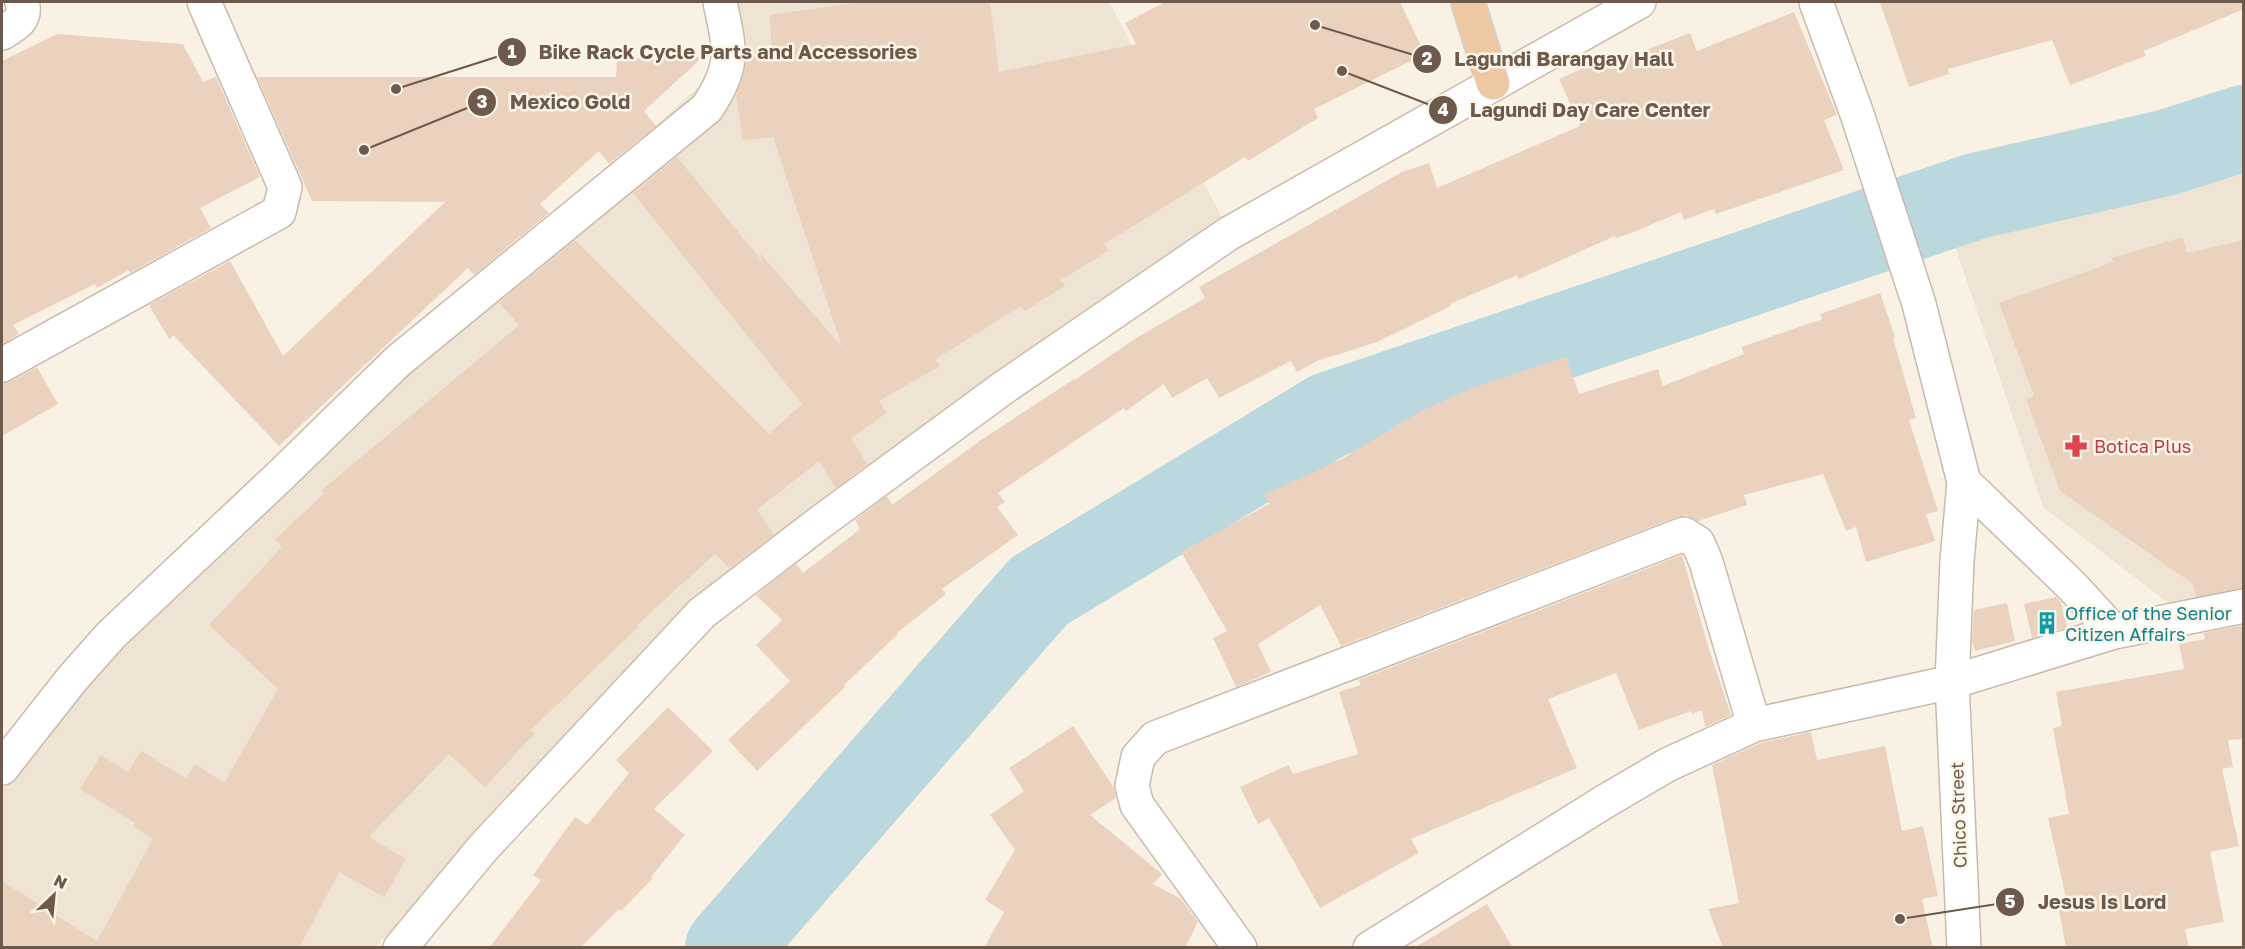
<svg xmlns="http://www.w3.org/2000/svg" width="2245" height="949" font-family="'Golos Text',sans-serif">
  <rect width="100%" height="100%" fill="#f9f2e4"/>
  <path fill="#efe4d3" d="M726,2H1109L1226,225L816,517L478,843L375,947L2,948V786L139,625L481,284L707,79Z
    M2243,149V601L2184,615L2043,507L1953,240Z"/>
  <g fill="none" stroke-linecap="round" stroke-linejoin="round">
    <path stroke="#bbd8df" stroke-width="86" d="M728,948L1039,591L1329,415L1976,196L2165,153L2244,128"/>
  </g>
  <path fill="#ead2bf" d="M861,2H990L999,72L1136,44L1125,23L1165,2H1400L1425,54L1314,109L1318,118L1248,161L1245,157L1104,244L1108,251L1061,280L1065,286L1025,311L1021,306L936,359L940,366L879,401L887,413L851,438L867,464L836,488L819,461L757,510L774,534L730,568L715,554L637,625L638,627L531,730L535,733L485,787L449,754L369,837L406,859L384,897L339,872L299,948H2V881L97,941L153,839L133,826L135,823L80,789L101,755L128,772L141,751L186,778L195,764L224,783L278,689L209,625L282,547L275,539L324,494L321,491L519,325L499,303L575,240L769,434L802,404L633,193L677,157L762,261L760,253L842,347L773,137L743,140L736,95L744,74L747,56H772L770,15Z
    M1880,2H2244V9L2144,51L2146,56L2070,85L2052,40L1948,69L1949,74L1909,87Z
    M1794,12L1837,115L1824,120L1844,170L1716,214L1714,209L1684,220L1681,212L1636,231L1616,238L1615,236L1519,279L1517,275L1450,304L1451,306L1377,342L1317,361L1297,372L1291,361L1219,398L1207,378L1172,398L1164,384L1126,411L1124,408L998,493L1005,502L997,507L1018,535L942,589L946,594L897,633L898,634L844,685L845,687L757,771L728,740L790,681L756,645L782,620L756,595L796,564L803,573L860,529L855,520L887,496L892,505L981,440L1074,379L1075,380L1136,338L1205,298L1199,287L1402,172L1429,163L1437,188L1580,126L1559,79L1597,62L1600,68L1690,33L1697,51Z
    M57,34L183,44L203,82L216,77L260,177L200,208L211,228L130,273L129,270L97,288L95,284L13,325L19,334L2,344V61Z
    M703,57L644,111L656,126L609,164L599,151L540,204L549,213L474,275L468,268L279,446L174,336L169,339L149,305L230,261L283,356L445,202L312,201L257,77H616L617,59Z
    M2183,237L2187,253L2244,240V588L2196,597L2193,584L2060,491L2026,399L2034,396L1999,303L2113,262L2112,258Z
    M1880,293L1895,337L1893,338L1916,418L1909,420L1938,511L1926,514L1935,541L1866,562L1856,527L1846,531L1823,474L1744,495L1747,505L1698,521L1686,515L1677,517L1341,646L1320,605L1258,644L1271,672L1236,687L1213,638L1227,631L1181,552L1269,504L1264,495L1340,460L1419,412L1472,388L1566,357L1579,394L1658,369L1663,386L1744,354L1741,347L1822,319L1820,314Z
    M37,367L58,404L2,436V384L11,381Z
    M1682,555L1708,646L1731,715L1705,727L1702,710L1692,714L1691,711L1639,730L1616,673L1548,699L1577,768L1411,839L1419,853L1320,908L1269,818L1258,824L1240,787L1288,765L1293,774L1358,754L1339,692L1361,685L1358,680Z
    M2056,597L2061,602L2067,627L2032,638L2024,604Z
    M2007,603L2015,641L1975,651L1972,641L1974,610Z
    M2244,625V739L2228,740L2233,767L2222,769L2239,846L2210,852L2224,922L2185,929L2189,948H2066L2057,899L2066,898L2048,818L2069,814L2053,728L2062,726L2056,692L2184,669L2179,644L2205,639L2204,633Z
    M668,707L713,751L654,809L685,835L651,877L653,878L621,911L619,909L580,948H489L541,880L533,875L575,817L587,825L629,773L616,760Z
    M1073,726L1114,788L1116,798L1090,815L1162,874L1153,884L1181,899L1198,922L1185,948H984L1004,912L985,900L1015,850L990,815L1024,791L1009,768Z
    M1811,732L1817,760L1885,746L1902,831L1923,826L1938,896L1922,899L1933,948H1723L1708,909L1739,903L1712,765L1760,743Z
    M1487,904L1513,948H1414Z"/>
  <g fill="none" stroke-linecap="round" stroke-linejoin="round">
    <g stroke="#c8baac" stroke-width="36">
      <path id="minor" d="M2,33C16,25 27,19 22,2
        M2,365L279,212L285,187L204,2
        M2,768L72,679L111,635L280,476L398,361L707,108C736,64 730,51 720,2
        M1240,948L1137,805L1132,786L1138,757L1155,738L1684,534L1698,543L1706,562L1754,725
        M1370,948L1604,802L1667,765L1754,725L1952,682L2114,632
        M1964,948L1952,682L1957,561L1964,482"/>
    </g>
    <g stroke="#c8baac" stroke-width="36">
      <path id="tertiary" d="M1816,2L1857,114L1919,304L1964,482L2072,586L2114,632L2244,606"/>
    </g>
    <g stroke="#cdbcac" stroke-width="36">
      <path id="secondary" d="M400,948L483,848L702,613L818,524L1003,388L1228,234L1639,2"/>
    </g>
    <g stroke="#d6d1cd" stroke-width="36">
      <path id="trunk" d="M1468,2L1493,83"/>
    </g>
    <use href="#minor" stroke="#fff" stroke-width="33"/>
    <use href="#tertiary" stroke="#fff" stroke-width="33"/>
    <use href="#secondary" stroke="#fff" stroke-width="33"/>
    <use href="#trunk" stroke="#edc8a3" stroke-width="33"/>
  </g>
  <defs>
    <g id="pharmacy-bare" transform="scale(1.8)"><path d="M-2-6h4v4h4v4h-4v4h-4v-4h-4v-4h4Z" fill="#e0444e" stroke="#fcf6e9" stroke-width="2.5" paint-order="stroke"/></g>
    <g id="building-bare" transform="scale(1.8)"><path d="M-4-6H4V6H1V3H-1V6H-4ZM-2.5-4.3h1.7v1.8h-1.7ZM.8-4.3h1.7v1.8H.8ZM-2.5-1h1.7V.8h-1.7ZM.8-1h1.7V.8H.8Z" fill="#0f9aa8" stroke="#fcf6e9" stroke-width="2.5" paint-order="stroke"/></g>
  </defs>
  <g fill-rule="evenodd">
    <use href="#pharmacy-bare" x="2076" y="446"/>
    <use href="#building-bare" x="2047" y="623"/>
  </g>
  <g text-anchor="middle" dominant-baseline="central" stroke-width="5" stroke-linejoin="round" paint-order="stroke">
    <g font-size="18" fill="#be3a42" stroke="#fcf6e9" text-anchor="start">
      <text x="2094" y="446">Botica Plus</text>
    </g>
    <g font-size="18" fill="#0d838f" stroke="#fcf6e9" text-anchor="start">
      <text x="2065" y="613">Office of the Senior<tspan x="2065" dy="21">Citizen Affairs</tspan></text>
    </g>
    <g font-size="18" fill="#6d5a4d" stroke="#fcf6e9">
      <text transform="translate(1958 815) rotate(-92)">Chico Street</text>
    </g>
  </g>
  <path fill="none" stroke="#6d5a4d" stroke-width="2" d="M396 89L512 52M1315 25L1427 59M364 150L482 102M1342 71L1443 110M1900 919L2010 902"/>
  <g fill="#6d5a4d" stroke="#fcf6e9" stroke-width="2">
    <circle cx="396" cy="89" r="6"/>
    <circle cx="1315" cy="25" r="6"/>
    <circle cx="364" cy="150" r="6"/>
    <circle cx="1342" cy="71" r="6"/>
    <circle cx="1900" cy="919" r="6"/>
    <circle cx="512" cy="52" r="15"/>
    <circle cx="1427" cy="59" r="15"/>
    <circle cx="482" cy="102" r="15"/>
    <circle cx="1443" cy="110" r="15"/>
    <circle cx="2010" cy="902" r="15"/>
  </g>
  <g font-size="18" text-anchor="middle" font-weight="bold" fill="#fff">
    <text x="512" y="58">1</text>
    <text x="1427" y="65">2</text>
    <text x="482" y="108">3</text>
    <text x="1443" y="116">4</text>
    <text x="2010" y="908">5</text>
  </g>
  <g font-size="20" text-anchor="middle" font-weight="bold" fill="#6d5a4d" stroke="#fcf6e9" stroke-width="5" stroke-linejoin="round" paint-order="stroke">
    <text x="728" y="59">Bike Rack Cycle Parts and Accessories</text>
    <text x="1564" y="66">Lagundi Barangay Hall</text>
    <text x="570" y="109">Mexico Gold</text>
    <text x="1590" y="117">Lagundi Day Care Center</text>
    <text x="2102" y="909">Jesus Is Lord</text>
  </g>
  <rect width="2245" height="949" fill="none" stroke="#6d5a4d" stroke-width="6"/>
  <g transform="translate(54 895) rotate(26)" stroke="#fcf6e9" stroke-width="4.5" paint-order="stroke">
  <path d="M0-4.5L10 22L0 15L-10 22Z" fill="#6d5a4d"/>
  <text y="-9" font-size="16" font-weight="bold" text-anchor="middle" fill="#6d5a4d">N</text>
  </g>
</svg>
